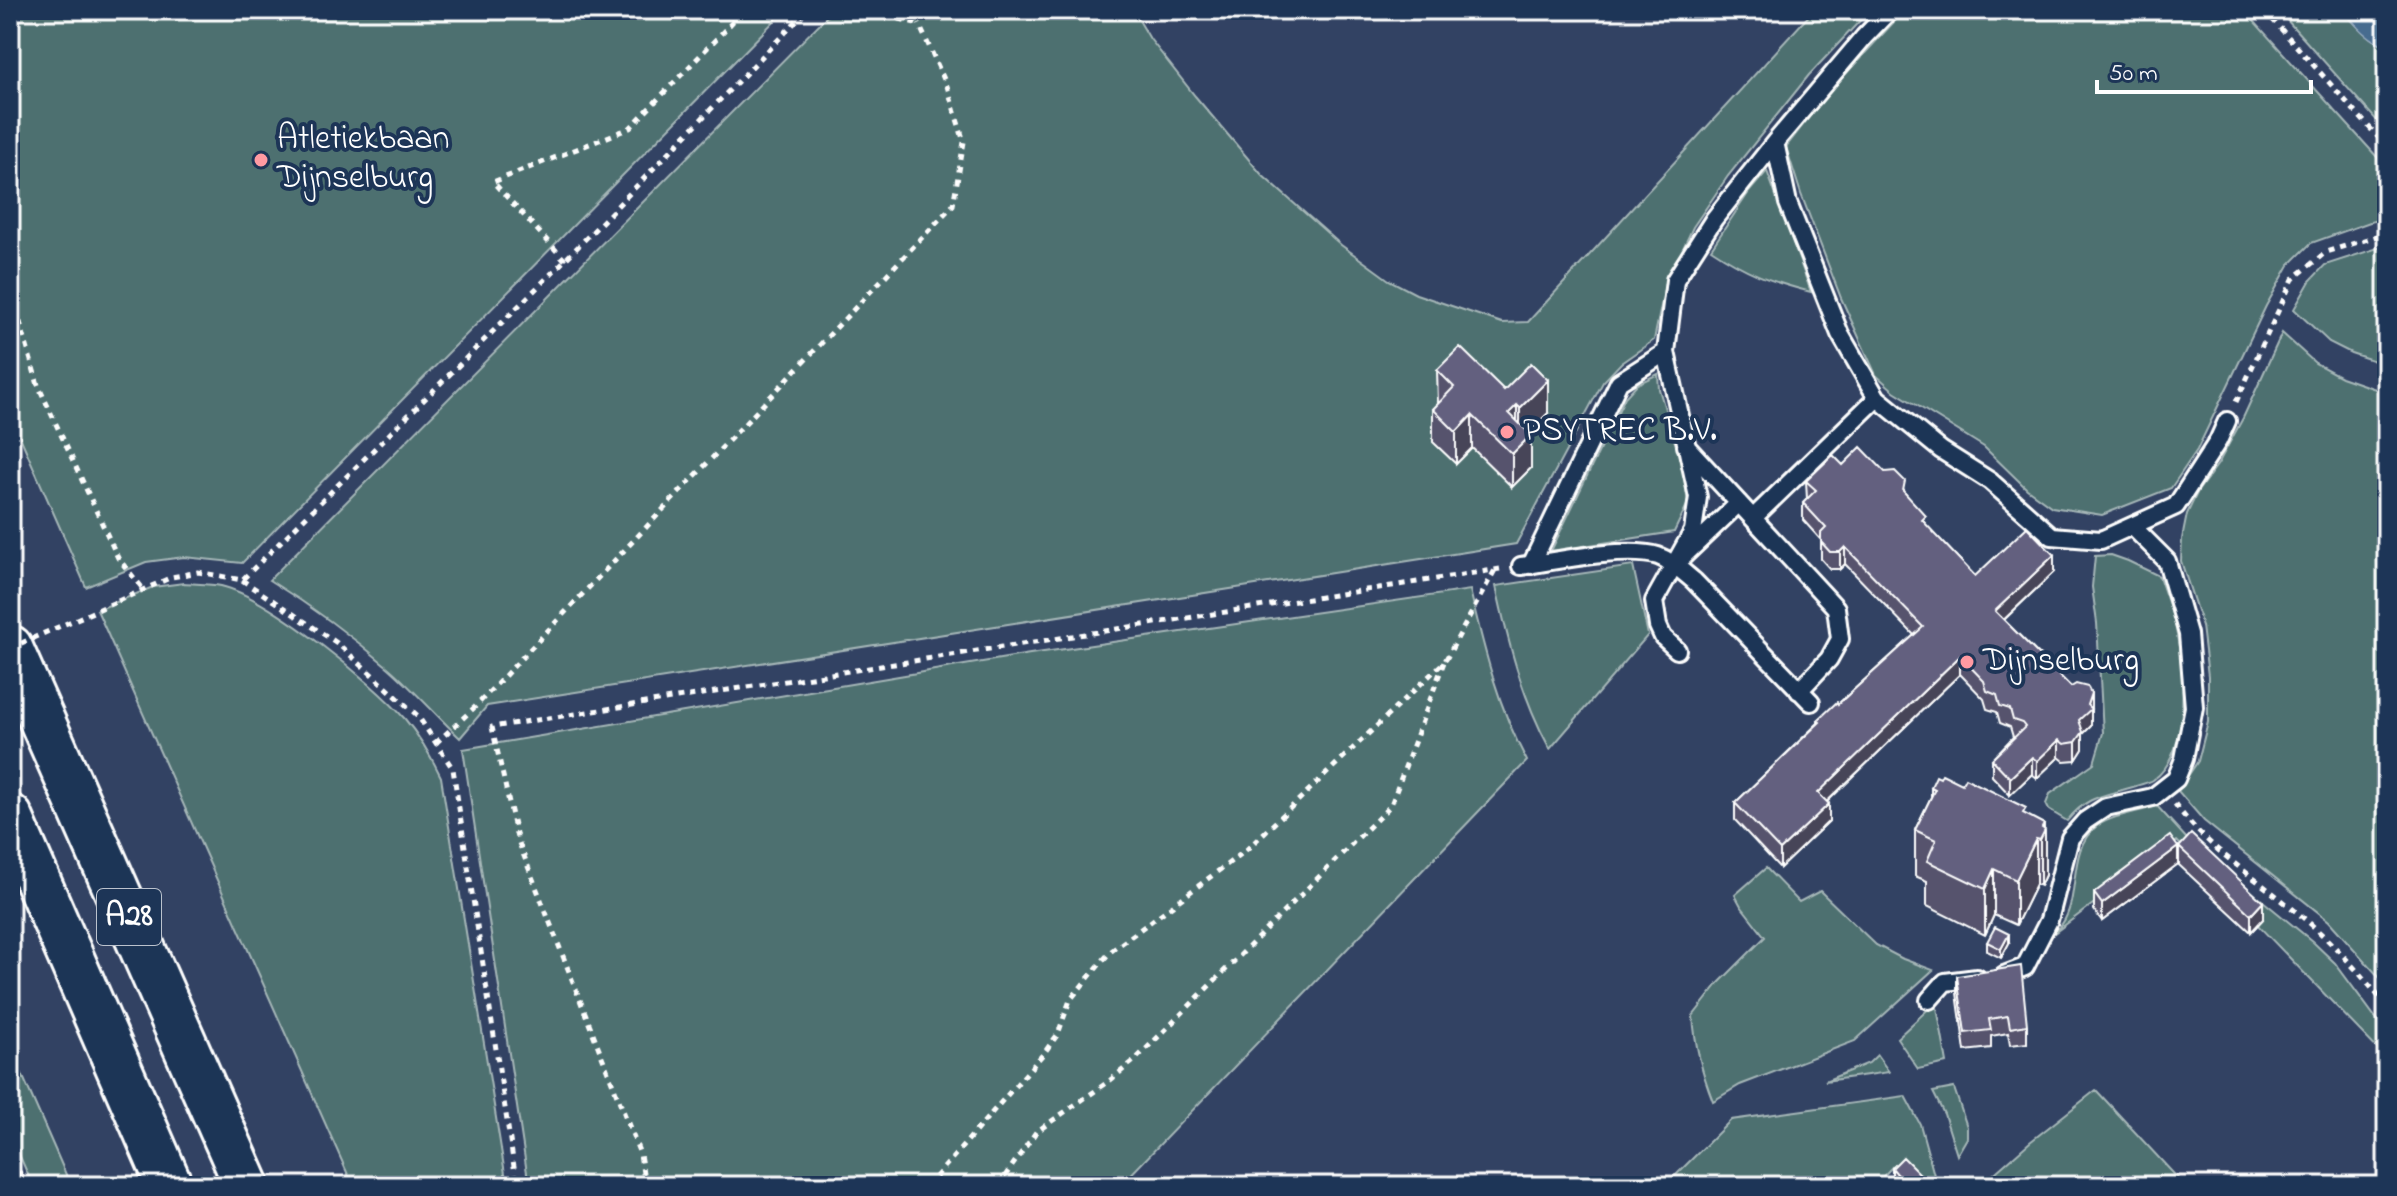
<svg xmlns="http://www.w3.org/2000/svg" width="2397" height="1196" font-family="'Indie Flower',sans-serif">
  <rect width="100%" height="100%" fill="#324263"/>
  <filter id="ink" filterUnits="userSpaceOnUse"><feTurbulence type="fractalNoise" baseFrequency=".0125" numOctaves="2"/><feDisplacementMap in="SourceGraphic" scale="16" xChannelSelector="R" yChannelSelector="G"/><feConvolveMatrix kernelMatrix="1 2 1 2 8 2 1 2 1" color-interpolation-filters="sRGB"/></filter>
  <g filter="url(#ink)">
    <path fill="#4d6f70" stroke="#a6b7b8" stroke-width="2" d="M10,10H785L242,563L184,557L146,562L86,587L10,414Z
      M833,10H1133L1150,39L1195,96L1262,175L1341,245L1389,280L1416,294L1502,323L1528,322L1814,10H1870L1809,75L1728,176L1693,227L1665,287L1654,340L1621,363L1603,382L1516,544L487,706L460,738C436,715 414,690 389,668C351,635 311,606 269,580Z
      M1905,10H2244L2387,168V218L2370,222L2311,243L2289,265L2266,306L2197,450L2171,488L2102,515L2052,507L2027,489L1984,447L1894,391L1876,375L1841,298L1801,194L1786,147L1829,92Z
      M2278,10H2343C2354,23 2370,43 2387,45V132Z
      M1767,171L1811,292C1769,281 1747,273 1711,249L1749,192Z
      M2387,245V365L2351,353L2329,342L2294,309L2310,281L2325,265Z
      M2282,333L2315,363L2341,377L2387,393V986L2329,921L2204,821L2178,791L2198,761L2208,722V676L2202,626L2181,561L2182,539L2187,514L2198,491L2218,464L2243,418Z
      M1658,374L1659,389L1683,469L1688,503L1674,532L1551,551L1625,397L1637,384Z
      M2111,555L2128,561L2159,576C2165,595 2174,615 2177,635C2184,674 2191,753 2153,780C2148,783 2141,784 2136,786C2106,796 2088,794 2067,821L2049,810L2046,804L2050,794L2094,763L2103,733L2097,623L2092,587L2095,556Z
      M1633,566L1648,635L1550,749C1522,698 1508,642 1496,586Z
      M184,583C196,584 209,584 221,586C268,597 373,682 405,719C420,737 431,756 441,777L507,1186H353L97,610L153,587Z
      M1470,590C1484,649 1498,707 1527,761L1120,1186H529L463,749L1030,654Z
      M2157,806L2187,839L2312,941L2335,963L2375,1017L2387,1029V1059L2177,841L2053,934C2057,930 2062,925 2065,919C2080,891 2068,848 2097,826C2113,815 2139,812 2157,806Z
      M1766,868L1799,902L1820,891L1876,945L1903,959L1933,970L1855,1041L1740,1085L1713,1101C1702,1073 1695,1047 1693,1016L1719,983L1765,937L1741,906L1735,895Z
      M1936,1002L1947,1063L1918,1069L1897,1038Z
      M10,1047L71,1186H33L10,1134Z
      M1877,1055L1889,1072L1825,1081L1869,1063Z
      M1954,1088L1967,1127V1138L1957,1155L1944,1114L1933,1092Z
      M2096,1090L2185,1186H1980L2030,1142Z
      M1905,1096L1920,1124L1937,1186H1913L1892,1167L1874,1186H1665L1731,1120Z"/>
    <path fill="#476c8f" stroke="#91a7bc" stroke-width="2" d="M2343,10H2387V45C2370,43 2354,23 2343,10Z"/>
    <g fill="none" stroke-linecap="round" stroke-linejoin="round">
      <g stroke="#fff" stroke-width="22">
        <path id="service" d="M1890,10L1864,37L1775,142L1788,203L1840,334L1877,398L1941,450L1990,481L2052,536L2101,540L2176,506L2218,441L2227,421
          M1686,446L1836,608L1840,639L1829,659L1799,691
          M1753,518L1877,398
          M1531,565L1619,382L1666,352
          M1674,565L1693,531L1698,497L1666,352L1675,280L1714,219L1775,142
          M1521,566C1554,561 1628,546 1658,556C1672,561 1683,572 1694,581L1811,702
          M1677,650L1663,637L1658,626L1654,601L1674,565L1739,503
          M2004,975L2025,967L2049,920L2070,838L2085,821L2106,807L2153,797L2176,779L2184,759L2194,707L2188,634L2167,561L2132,526
          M1929,1000L1945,982L1977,978"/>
      </g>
      <g stroke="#fff" stroke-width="50">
        <path id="motorway" d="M10,648L247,1186
          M10,817L170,1186"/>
      </g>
      <path stroke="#fff" stroke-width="5" stroke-dasharray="6 6" stroke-linecap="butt" d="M864,10L919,24L914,10
        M2264,10L2387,147
        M565,260L493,182L630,128L744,10
        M10,287L38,385L118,558L144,590
        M2236,402L2293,279L2326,252L2387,233
        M242,580L337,643L418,716L453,769L517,1186
        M118,601L172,577L198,572L242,580L565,260L807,10
        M436,743L475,707L953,205L964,142L947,86L919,24
        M2175,804C2205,846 2249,873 2289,906C2326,935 2358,970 2387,1007
        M10,1149L25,1186
        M645,1186L640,1154L517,838L492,727L1500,569
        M928,1186L1044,1053L1058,1034L1070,1000L1110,952L1245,851L1445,661L1495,570
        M998,1186L1036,1132L1108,1082L1135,1060L1391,805L1444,662"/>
      <use href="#service" stroke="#1d3557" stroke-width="16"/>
      <use href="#motorway" stroke="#1d3557" stroke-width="44"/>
      <path stroke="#fff" stroke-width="5" stroke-dasharray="6 6" stroke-linecap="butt" d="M10,648L118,601"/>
    </g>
    <path fill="#56536d" stroke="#fff" stroke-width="2" d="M1437,370L1504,390L1548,413L1528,433L1531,468L1512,487L1472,448L1456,464L1433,442V409L1438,404Z
      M1843,465L1905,493L1926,525L1975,576L2054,572L2004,620L2071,687L2091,693V726L2083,734V749L2076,760L2064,761L2059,757L2037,778L2032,774L2010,795L1992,776V759L2013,737L2010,727L2000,723L1997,712L1987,709L1984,699L1960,674L1827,802L1829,821L1780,868L1735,820V803L1818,723V720L1838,704L1914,635L1845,564L1840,569H1830L1821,559V540L1803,520V503L1807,499L1806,481Z
      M1931,787L2026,815L2044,829L2045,875L2040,886L2036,884L2016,925L1994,915L1985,935L1927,906V881L1915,876V830L1931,797Z
      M2179,847L2263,919L2251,932L2179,865Z
      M2178,864L2102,921L2094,910V893Z
      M1987,942L2009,943L2001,958L1987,951Z
      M1957,976L2027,1025V1043L2010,1045L2008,1033L1991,1036V1048L1965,1051L1957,993Z
      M1892,1168L1932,1186L1892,1182Z"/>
    <path fill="#464459" stroke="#fff" stroke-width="2" d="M1548,380V413L1520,441V408Z
      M1517,405V438L1509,413Z
      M1472,415V448L1456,464V432Z
      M1531,435V468L1512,487V454Z
      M1845,547V564L1840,569V552Z
      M2054,555V572L1995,628V611Z
      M1960,656V674L1818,810V793Z
      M2091,693V726L2083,734V749L2076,760V742L2079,720L2087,705Z
      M2059,740V757L2037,778V761Z
      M2032,757V774L2010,795V778Z
      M1829,804V821L1780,868V850Z
      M2044,824V833L2045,830V875L2040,886V840L2042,828Z
      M2036,839V884L2016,925V880Z
      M2178,847V864L2102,921V904Z
      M1994,869V915L1985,935V889Z
      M2263,902V919L2251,932V915Z
      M2009,934V943L2001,958V949Z"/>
    <path fill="#64617f" stroke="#fff" stroke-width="2" d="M1460,347L1504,390L1531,363L1548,380L1520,408L1517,405L1509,413L1531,435L1512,454L1472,415L1456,432L1433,409L1454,387L1437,370Z
      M1861,447L1885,472L1895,471L1905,481L1903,491L1926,516L1922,520L1975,576L2027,527L2054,555L1995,611L2071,687L2076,684L2088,687L2091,693L2087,705L2091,709L2079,720L2083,732L2076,742L2064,744L2059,740L2037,761L2032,757L2010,778L1992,759L2025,727L2022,723L2013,720L2010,709L2000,706L1997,695L1987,691L1984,681L1960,656L1818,793L1829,804L1780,850L1735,803L1820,722L1818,720L1837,702L1838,704L1923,627L1845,547L1840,552H1830L1821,542V533L1826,528L1803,503L1816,490L1806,481L1833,455L1843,465Z
      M1942,774L1962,784L1965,778L2026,808L2023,813L2044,824L2042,828L2045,830L2040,840L2036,839L2016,880L1994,869L1985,889L1927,861L1936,840L1915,830L1935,789L1931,787L1936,776L1940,778Z
      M2191,834L2263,902L2251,915L2179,847Z
      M2170,836L2178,847L2102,904L2094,893Z
      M1995,927L2009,934L2001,949L1987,942Z
      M2021,966L2027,1025L2010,1028L2008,1016L1989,1019L1991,1030L1965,1033L1957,976Z
      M1903,1157L1932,1186H1888L1898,1175L1892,1168Z"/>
  </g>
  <g fill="#ff9aa2" stroke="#1d3557" stroke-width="3">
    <circle cx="261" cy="160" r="8"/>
    <circle cx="1507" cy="432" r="8"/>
    <circle cx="1967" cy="662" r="8"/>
  </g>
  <g text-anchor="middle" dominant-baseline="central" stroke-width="8" stroke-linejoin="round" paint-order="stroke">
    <rect fill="#1d3557" stroke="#bbc2cd" stroke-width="2" x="97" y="889" width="64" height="56" rx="6"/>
    <g font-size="32" font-weight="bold" fill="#fff">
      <text x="129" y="917">A28</text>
    </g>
    <g font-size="34" fill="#fff" stroke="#1d3557" text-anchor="start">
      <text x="277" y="140">Atletiekbaan<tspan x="277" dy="39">Dijnselburg</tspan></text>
      <text x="1523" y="432">PSYTREC B.V.</text>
      <text x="1983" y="662">Dijnselburg</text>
    </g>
  </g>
  <rect width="2397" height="1196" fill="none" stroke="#1d3557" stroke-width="40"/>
  <rect x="20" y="20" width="2357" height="1156" fill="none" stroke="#fff" stroke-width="3" filter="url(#ink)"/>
  <path d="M2097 80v12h214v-12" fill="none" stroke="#ffffff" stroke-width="4"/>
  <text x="2109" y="80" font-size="24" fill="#ffffff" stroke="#1d3557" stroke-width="6" paint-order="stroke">50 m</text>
</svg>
